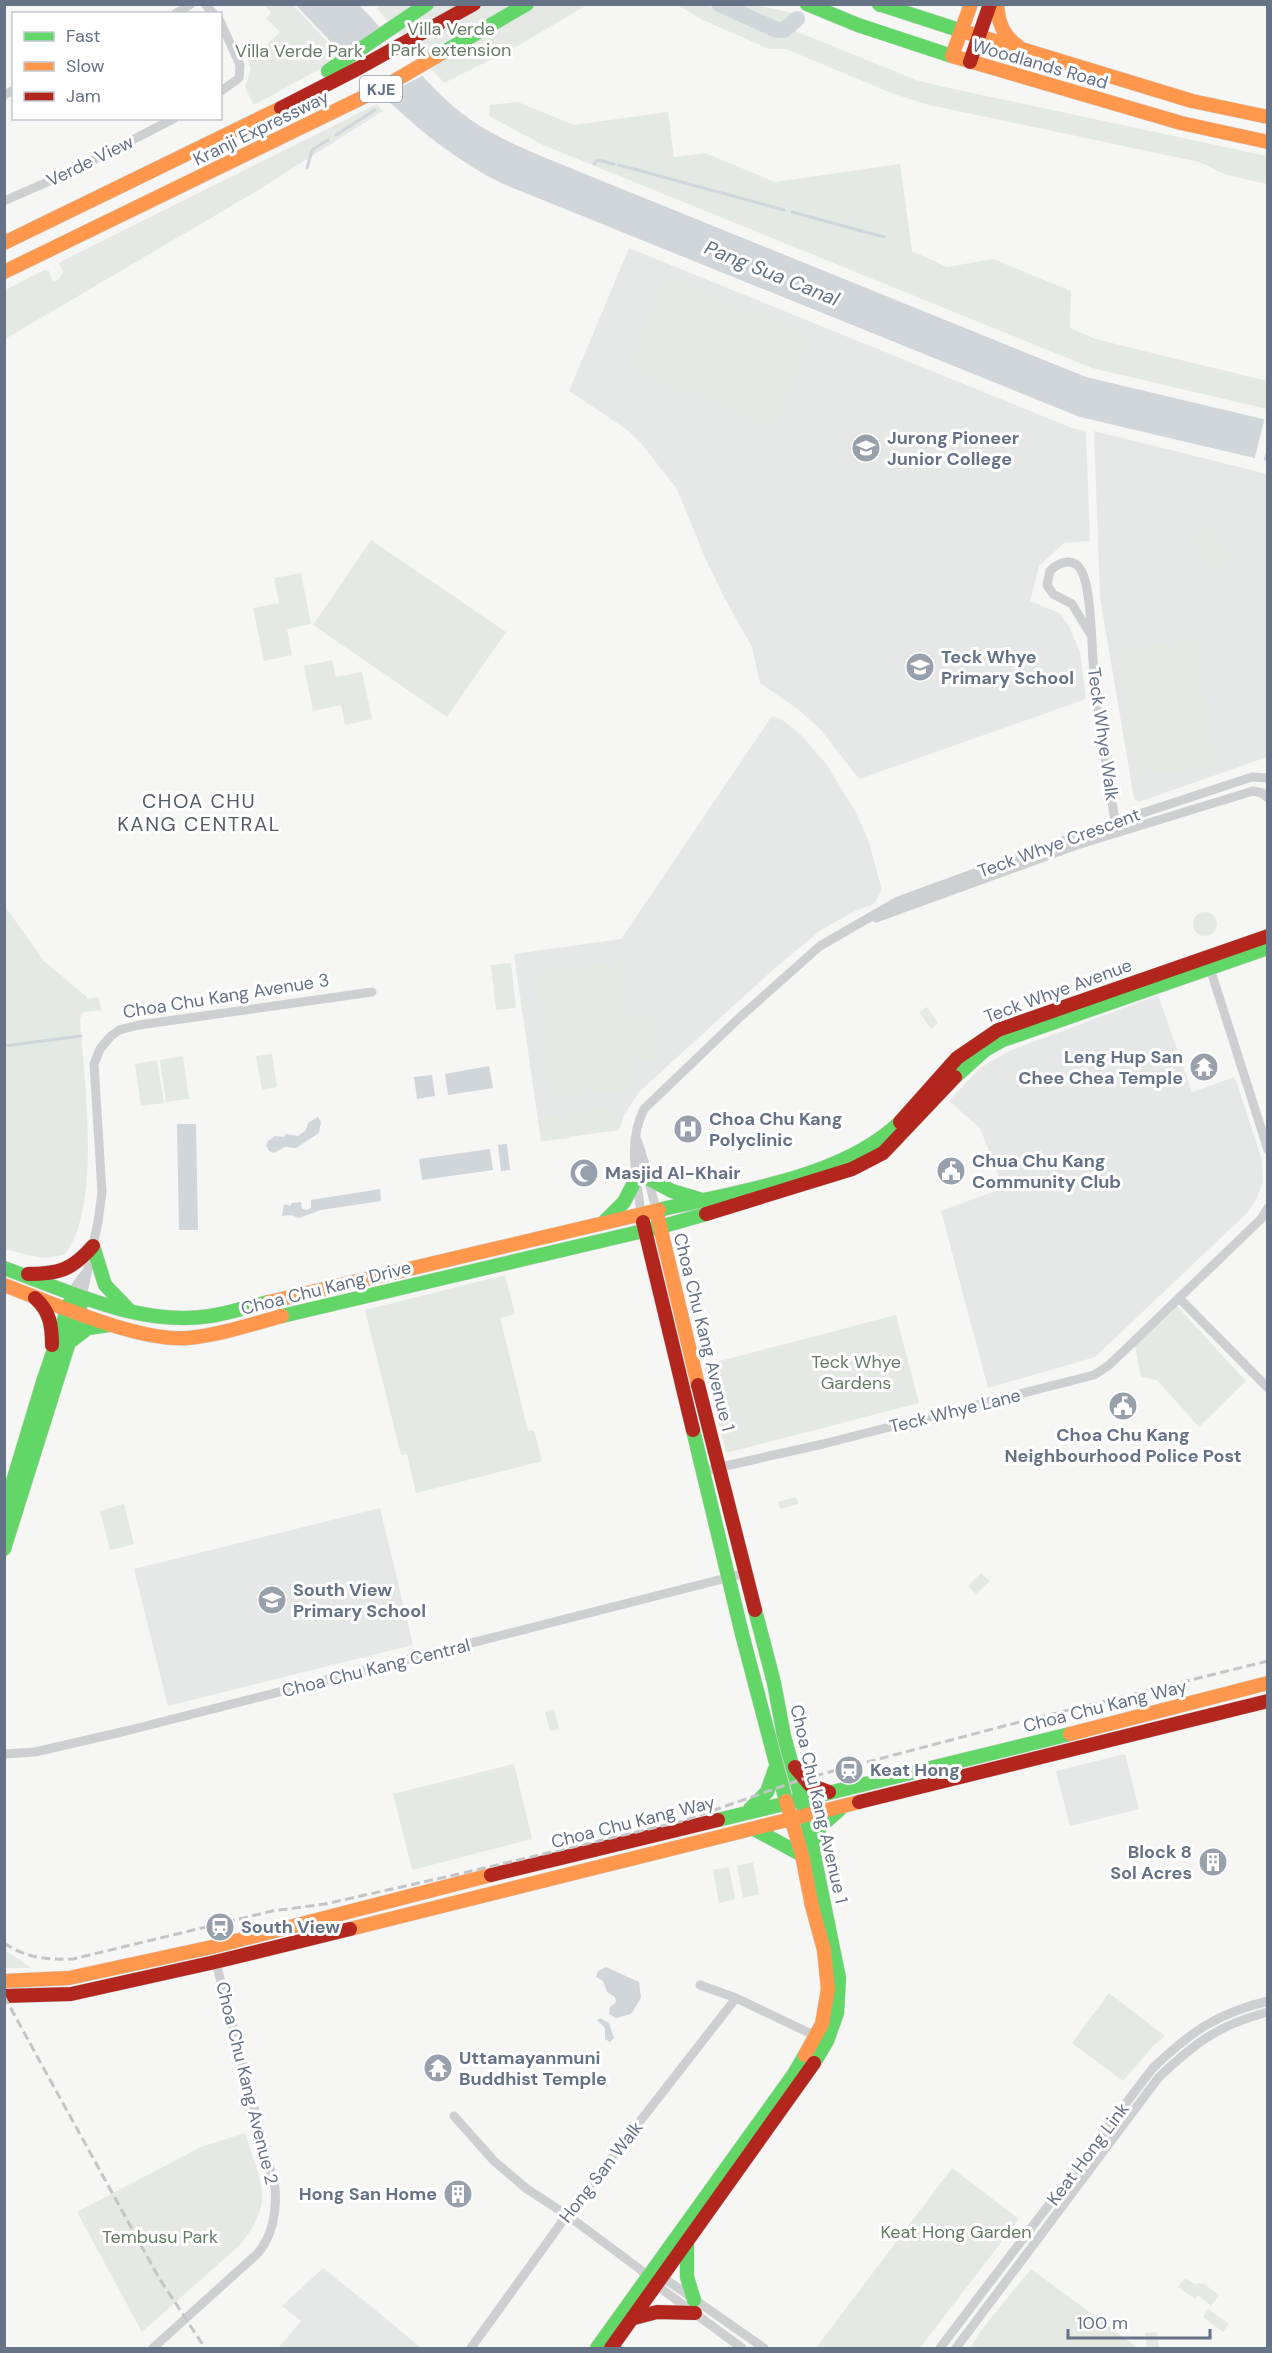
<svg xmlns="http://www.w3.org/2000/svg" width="1272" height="2353" font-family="'DM Sans',sans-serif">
  <rect width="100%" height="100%" fill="#f6f6f5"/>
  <path fill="#e6e7e7" d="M629,248L1072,428L1086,431L1090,541L1064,543L1039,566L1030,601L1059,613L1069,626L1080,652L1086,699L859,779L821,730L799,710L760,683L752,647L724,597L706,560L677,489L640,442L626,429L569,391Z
    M1094,431L1267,474V757L1139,802L1134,799L1100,597Z
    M772,716L781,719L802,736L827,765L855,811L868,839L882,890L874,904L855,911L821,930L775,968L639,1092L624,1115L619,1130L541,1141L514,954L621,939Z
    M1158,995L1192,1092L1235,1077L1262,1160L1263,1181L1257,1198L1247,1213L1095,1357L988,1388L941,1211L1003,1188L980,1128L949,1101L981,1067L1011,1050Z
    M380,1508L413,1645L168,1706L134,1569Z
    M1125,1754L1139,1809L1070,1826L1056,1771Z
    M323,2268L378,2312L421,2348H278L301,2321L282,2306Z"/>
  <path fill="#e5e9e3" d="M382,4L587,5L514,48L444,83L377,9Z
    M265,5H293L342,57L254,105L245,88L251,69L246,57L260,51L280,32L266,18L271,13Z
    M677,5C686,4 697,2 705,5C728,12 772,46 793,30L916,80L935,85L1267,156V184L1227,175L1199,162L929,105L894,94L786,49H769L703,20Z
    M728,5H755L793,13L779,25H772Z
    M518,102L574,125L668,112L674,157L705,153L775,182L900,164L912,251L947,267L993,259L1071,291L1070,328L1095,339L1267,381V409L1092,368L543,145L489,116L490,105Z
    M377,104L383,111L255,192L5,339V290L44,270L49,271L53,282L59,279L63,272L59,264L62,261Z
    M664,277L811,338L775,429L629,365Z
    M1205,524L1232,558L1215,571L1188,538Z
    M371,540L506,632L447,717L313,625Z
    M301,573L311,624L287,629L292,655L264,661L253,608L279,603L274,578Z
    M1196,639L1215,765L1137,777L1119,651Z
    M332,660L336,677L362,672L372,719L345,725L341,705L313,711L304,666Z
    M4,905L44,961L87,997V999L99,997L101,1010L83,1012L80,1019C84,1080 102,1206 65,1254C42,1262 28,1254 5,1249Z
    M1193 924a12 12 0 1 1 24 0a12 12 0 1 1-24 0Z
    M619,962L634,1089L551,1099L536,972Z
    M511,963L516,1008L496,1010L491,965Z
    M927,1007L938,1023L931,1029L919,1012Z
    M654,1016L660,1059L634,1062L629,1020Z
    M272,1054L277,1087L262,1090L256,1056Z
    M183,1056L189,1099L166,1102L160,1060Z
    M157,1060L164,1103L141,1106L135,1064Z
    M613,1107L616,1130L573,1135L570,1112Z
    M567,1114L570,1138L544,1141L541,1117Z
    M505,1275L515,1314L500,1318L528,1431L534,1430L542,1461L416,1493L407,1454L401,1455L365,1310Z
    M1172,1301L1246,1381L1199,1427L1157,1380L1141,1377L1133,1336Z
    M896,1315L919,1403L726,1453L704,1365Z
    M796,1497L798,1504L780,1509L778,1502Z
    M124,1504L134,1544L110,1550L100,1511Z
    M981,1573L990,1581L976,1594L968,1586Z
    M554,1709L559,1729L550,1731L545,1712Z
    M514,1764L532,1839L412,1870L393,1794Z
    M753,1862L759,1894L743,1898L737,1866Z
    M729,1867L735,1899L719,1903L713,1870Z
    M5,1950L31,1968H5Z
    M1109,1993L1165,2036L1153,2046L1123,2081L1072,2043Z
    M245,2133C250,2149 261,2177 262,2193C264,2211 251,2231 240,2245L142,2332L77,2212L201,2147Z
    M952,2168L1019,2219L920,2348H816Z
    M1031,2269L1138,2348H970L982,2329Z
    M1185,2278L1195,2284L1203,2283L1219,2295L1211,2306L1198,2295L1195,2299L1178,2287Z
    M1208,2309L1229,2324L1223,2332L1203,2317Z
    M1157,2332L1159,2348H1147L1145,2333Z"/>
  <path fill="#d0d6da" d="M296,5H359C396,42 427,89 471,120C495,137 525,149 553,161L1086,377L1267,420V461L1080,417L503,184C417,141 361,73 296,5Z
    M489,1066L493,1088L448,1095L445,1074Z
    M432,1075L435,1096L417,1099L414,1077Z
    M318,1117L321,1122L319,1133L296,1148L285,1147L274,1153L269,1151L266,1145L268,1141L275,1136L284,1137L286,1134L298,1136L306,1130L308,1123Z
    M177,1124H196L198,1230H179Z
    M507,1144L510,1170L501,1171L498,1145Z
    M490,1149L493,1170L422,1180L419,1159Z
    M380,1189L381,1201L321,1210L299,1218L291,1215L282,1216L284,1204L290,1206L292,1203L301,1202L302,1209L307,1210L311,1208V1200Z
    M606,1967L639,1982L641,1998L631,2014L616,2018L609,2014L610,2007L616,2002L615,1997L607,1992L603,1981L596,1977L598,1971Z
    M600,2018L609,2023L614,2038L610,2042L605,2039V2028L597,2020Z"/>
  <path fill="#f6f6f5" d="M386,29L426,74L381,97L343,58Z
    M1265,417H1268V444L1263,463L1254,461Z"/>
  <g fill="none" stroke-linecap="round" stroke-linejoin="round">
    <path stroke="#d0d6da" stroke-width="3" d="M336,135L375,110
      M594,164L598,160L614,164
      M619,165L784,210
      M307,168L312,150L328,140
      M792,212L884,237
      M4,1046L81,1036"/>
    <path stroke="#d0d6da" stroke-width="16" d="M719,4L777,30H784L797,19"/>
    <g stroke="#d3d4d4" stroke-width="15">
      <path id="fast" d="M807,4L858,25L952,56
        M879,4L962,31
        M880,5L884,4
        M442,53L527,4
        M328,71L427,4
        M955,1077L985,1050L1003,1040L1268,948
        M646,1177L672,1191L699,1199
        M659,1210C734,1192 843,1178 900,1122
        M605,1221L624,1202L637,1177
        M93,1246L105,1285L130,1311
        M4,1268C68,1291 140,1327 210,1316C230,1313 250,1306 269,1302
        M282,1316L660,1227L706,1214
        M71,1341L88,1328L109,1325
        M693,1430L742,1634L786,1801
        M4,1511L43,1382L70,1302
        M4,1549L81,1304
        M755,1610L774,1683L784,1736L806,1816L839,1978L837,2013L827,2041L814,2063
        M750,1809L767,1792L775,1769
        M718,1820L1070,1734
        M754,1829L802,1855
        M813,1847L820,1827L839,1810
        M687,2242V2277L694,2300
        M597,2348L794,2074L805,2055"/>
    </g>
    <g stroke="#d3d4d4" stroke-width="15">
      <path id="slow" d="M971,4L952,56L1181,123L1268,142
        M997,4C998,22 1003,36 1018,46
        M962,31L1192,101L1268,117
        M4,243L281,108
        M4,272L384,87L442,53
        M658,1218L698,1385
        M4,1285C52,1303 138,1342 188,1338C220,1335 252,1324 282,1316
        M269,1302L659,1210
        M1070,1734L1268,1683
        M786,1801L802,1855L812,1906L824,1950L828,1989L822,2024L805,2055
        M350,1929L859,1802
        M4,1981L69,1978L212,1947L491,1875"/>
    </g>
    <g stroke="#d3d4d4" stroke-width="15">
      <path id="jam" d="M970,62L990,4
        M281,108L359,68L474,4
        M900,1122L957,1058L998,1030L1268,936
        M706,1214L852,1169L883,1153L955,1077
        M643,1222L693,1430
        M28,1274C59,1274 72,1270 93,1246
        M35,1298C50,1311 52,1326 52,1345
        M698,1385L755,1610
        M795,1767L810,1785L829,1792
        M859,1802L1268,1701
        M491,1875L718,1820
        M4,1996L71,1994L215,1962L350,1929
        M634,2318L657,2312L695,2313
        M611,2348L814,2063"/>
    </g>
    <path stroke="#cecfd0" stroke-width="9" d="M205,4L214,14
      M175,14L191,4
      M220,21L240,65L239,78L220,92
      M4,95L14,90
      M4,201L70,172L175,118
      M1091,635L1072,604L1053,594L1047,585L1050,571C1059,562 1073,557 1081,570C1093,591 1091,657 1095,685C1101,732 1108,779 1116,826
      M876,918L1077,845L1253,791L1262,793L1268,798
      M1209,965L1268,1150
      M636,1138C646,1161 649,1187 657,1211
      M641,1214C637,1178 627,1143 644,1109L739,1018L820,946L898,901L1115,822L1252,777L1268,778
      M72,1294L77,1284L87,1271
      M82,1297L98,1222L102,1192L94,1064L100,1049L110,1037L119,1030L139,1025L372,992
      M1179,1298L1268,1388
      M703,1471L823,1444L1094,1375L1108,1366L1128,1347L1261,1219L1268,1208
      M4,1754L35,1752L126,1731L746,1573
      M700,1985L736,1998L820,2038
      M454,2116L494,2161L527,2189L567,2215L641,2270L648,2279L742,2348
      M658,2274L764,2348
      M153,2348L258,2253C273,2235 277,2210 275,2188L215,1959
      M471,2348L567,2215L736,1998
      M940,2348L1152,2069C1189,2033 1217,2013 1268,2001
      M956,2348L1159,2077C1195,2043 1218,2025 1268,2012"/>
    <use href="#fast" stroke="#63d668" stroke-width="14"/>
    <use href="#slow" stroke="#ff974d" stroke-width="14"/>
    <use href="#jam" stroke="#b3261e" stroke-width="14"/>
    <path stroke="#c4c5c6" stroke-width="3" stroke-dasharray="9 4.5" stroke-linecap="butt" d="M4,1943C26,1958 47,1960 73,1959L272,1911L325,1904L459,1874L683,1821L803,1779L1004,1726L1268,1661
      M4,1996L159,2278L205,2348"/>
  </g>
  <defs>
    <g id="university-disc" transform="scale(1.5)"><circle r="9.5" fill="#98a0ac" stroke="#fff"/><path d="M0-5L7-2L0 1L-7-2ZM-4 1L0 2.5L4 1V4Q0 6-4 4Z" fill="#fff"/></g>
    <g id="school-disc" transform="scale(1.5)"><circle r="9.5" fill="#98a0ac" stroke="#fff"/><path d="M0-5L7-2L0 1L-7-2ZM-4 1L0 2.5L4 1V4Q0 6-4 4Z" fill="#fff"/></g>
    <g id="temple-disc" transform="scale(1.5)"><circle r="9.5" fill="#98a0ac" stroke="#fff"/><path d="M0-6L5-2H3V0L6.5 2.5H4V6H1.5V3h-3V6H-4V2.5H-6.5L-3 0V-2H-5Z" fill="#fff"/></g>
    <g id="hospital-disc" transform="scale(1.5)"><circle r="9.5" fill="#98a0ac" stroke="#fff"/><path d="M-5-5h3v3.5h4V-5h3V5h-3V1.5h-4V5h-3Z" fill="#fff"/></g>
    <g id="civic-disc" transform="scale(1.5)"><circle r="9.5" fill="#98a0ac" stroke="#fff"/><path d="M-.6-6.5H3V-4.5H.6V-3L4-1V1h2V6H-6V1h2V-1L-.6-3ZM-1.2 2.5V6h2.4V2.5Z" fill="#fff"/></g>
    <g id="mosque-disc" transform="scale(1.5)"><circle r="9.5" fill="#98a0ac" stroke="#fff"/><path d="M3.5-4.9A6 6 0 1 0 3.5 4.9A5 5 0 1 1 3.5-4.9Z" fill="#fff"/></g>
    <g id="station-disc" transform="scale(1.5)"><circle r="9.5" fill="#98a0ac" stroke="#fff"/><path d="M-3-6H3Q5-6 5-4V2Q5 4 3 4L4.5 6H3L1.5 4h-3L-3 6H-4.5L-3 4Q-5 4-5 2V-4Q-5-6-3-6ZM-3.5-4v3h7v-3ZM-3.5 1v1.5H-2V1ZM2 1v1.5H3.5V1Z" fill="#fff"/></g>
    <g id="building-disc" transform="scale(1.5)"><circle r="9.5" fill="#98a0ac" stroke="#fff"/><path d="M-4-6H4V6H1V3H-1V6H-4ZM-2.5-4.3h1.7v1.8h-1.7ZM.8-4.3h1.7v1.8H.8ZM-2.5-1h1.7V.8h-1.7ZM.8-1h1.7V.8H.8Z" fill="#fff"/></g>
  </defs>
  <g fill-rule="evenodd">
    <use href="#university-disc" x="866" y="448"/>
    <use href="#school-disc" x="920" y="667"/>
    <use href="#temple-disc" x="1204" y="1067"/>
    <use href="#hospital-disc" x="688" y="1129"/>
    <use href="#civic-disc" x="951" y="1171"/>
    <use href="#mosque-disc" x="584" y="1173"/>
    <use href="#civic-disc" x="1123" y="1406"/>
    <use href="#school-disc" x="272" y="1600"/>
    <use href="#station-disc" x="849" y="1770"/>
    <use href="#building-disc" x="1213" y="1862"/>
    <use href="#station-disc" x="220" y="1927"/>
    <use href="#temple-disc" x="438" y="2068"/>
    <use href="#building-disc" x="458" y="2194"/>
  </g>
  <g text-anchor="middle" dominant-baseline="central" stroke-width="6" stroke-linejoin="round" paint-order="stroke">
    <rect fill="#fff" stroke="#949caa" stroke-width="1.5" x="360" y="76" width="42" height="26" rx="4.5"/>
    <g font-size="16" font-weight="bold" fill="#667285">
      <text x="381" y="89">KJE</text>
    </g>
    <g font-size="18" fill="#667c65" stroke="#fff">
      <text x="451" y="29">Villa Verde<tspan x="451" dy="21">Park extension</tspan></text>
      <text x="299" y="51">Villa Verde Park</text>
      <text x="856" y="1362">Teck Whye<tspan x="856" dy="21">Gardens</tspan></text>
      <text x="956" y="2232">Keat Hong Garden</text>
      <text x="160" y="2237">Tembusu Park</text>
    </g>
    <g font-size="18" fill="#667285" stroke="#fff">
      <text transform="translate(1040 64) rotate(16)">Woodlands Road</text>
      <text transform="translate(261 128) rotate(-26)">Kranji Expressway</text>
      <text transform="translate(90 161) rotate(-26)">Verde View</text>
      <text transform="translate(1103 734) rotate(82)">Teck Whye Walk</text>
      <text transform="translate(1059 843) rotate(-20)">Teck Whye Crescent</text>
      <text transform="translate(1058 991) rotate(-20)">Teck Whye Avenue</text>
      <text transform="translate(226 996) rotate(-9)">Choa Chu Kang Avenue 3</text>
      <text transform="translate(326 1288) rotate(-14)">Choa Chu Kang Drive</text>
      <text transform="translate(704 1332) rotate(76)">Choa Chu Kang Avenue 1</text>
      <text transform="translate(955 1411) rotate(-14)">Teck Whye Lane</text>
      <text transform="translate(376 1668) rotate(-14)">Choa Chu Kang Central</text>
      <text transform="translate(1105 1706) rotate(-14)">Choa Chu Kang Way</text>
      <text transform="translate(819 1804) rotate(77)">Choa Chu Kang Avenue 1</text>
      <text transform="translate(633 1822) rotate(-14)">Choa Chu Kang Way</text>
      <text transform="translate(247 2083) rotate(76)">Choa Chu Kang Avenue 2</text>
      <text transform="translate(1088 2154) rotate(-53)">Keat Hong Link</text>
      <text transform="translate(601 2172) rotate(-52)">Hong San Walk</text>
    </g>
    <g font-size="18" font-weight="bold" fill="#667285" stroke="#fff" text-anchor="start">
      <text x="887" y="438">Jurong Pioneer<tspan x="887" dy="21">Junior College</tspan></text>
      <text x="941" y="657">Teck Whye<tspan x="941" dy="21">Primary School</tspan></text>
      <text x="1183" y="1057" text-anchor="end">Leng Hup San<tspan x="1183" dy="21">Chee Chea Temple</tspan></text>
      <text x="709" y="1119">Choa Chu Kang<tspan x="709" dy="21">Polyclinic</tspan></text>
      <text x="972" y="1161">Chua Chu Kang<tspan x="972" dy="21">Community Club</tspan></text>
      <text x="605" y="1173">Masjid Al-Khair</text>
      <text x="1123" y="1435" text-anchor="middle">Choa Chu Kang<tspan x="1123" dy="21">Neighbourhood Police Post</tspan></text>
      <text x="293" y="1590">South View<tspan x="293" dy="21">Primary School</tspan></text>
      <text x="870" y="1770">Keat Hong</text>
      <text x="1192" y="1852" text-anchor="end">Block 8<tspan x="1192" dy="21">Sol Acres</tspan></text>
      <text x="241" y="1927">South View</text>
      <text x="459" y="2058">Uttamayanmuni<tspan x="459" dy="21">Buddhist Temple</tspan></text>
      <text x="437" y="2194" text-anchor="end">Hong San Home</text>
    </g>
    <g font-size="20" font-style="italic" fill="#627382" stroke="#fff">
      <text transform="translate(772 273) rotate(22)">Pang Sua Canal</text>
    </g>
    <g font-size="20" letter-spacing="1.5" fill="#545d6a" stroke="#fff">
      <text x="199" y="801">CHOA CHU<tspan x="199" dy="23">KANG CENTRAL</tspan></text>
    </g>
  </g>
  <rect width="1272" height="2353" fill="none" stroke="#667285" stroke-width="12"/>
  <rect x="12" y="12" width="210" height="108" fill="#ffffff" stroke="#c2c7ce" stroke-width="1.5"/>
  <rect x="24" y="32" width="30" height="9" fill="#63d668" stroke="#c2c7ce" stroke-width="1.5"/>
  <text x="66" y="42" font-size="18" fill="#667285">Fast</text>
  <rect x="24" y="62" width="30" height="9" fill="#ff974d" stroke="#c2c7ce" stroke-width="1.5"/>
  <text x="66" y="72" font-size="18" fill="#667285">Slow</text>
  <rect x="24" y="92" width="30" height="9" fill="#b3261e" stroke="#c2c7ce" stroke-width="1.5"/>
  <text x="66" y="102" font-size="18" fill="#667285">Jam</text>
  <path d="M1068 2329v9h142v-9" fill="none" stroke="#667285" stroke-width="3"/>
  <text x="1077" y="2329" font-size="18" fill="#667285" stroke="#ffffff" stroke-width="4.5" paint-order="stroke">100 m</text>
</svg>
